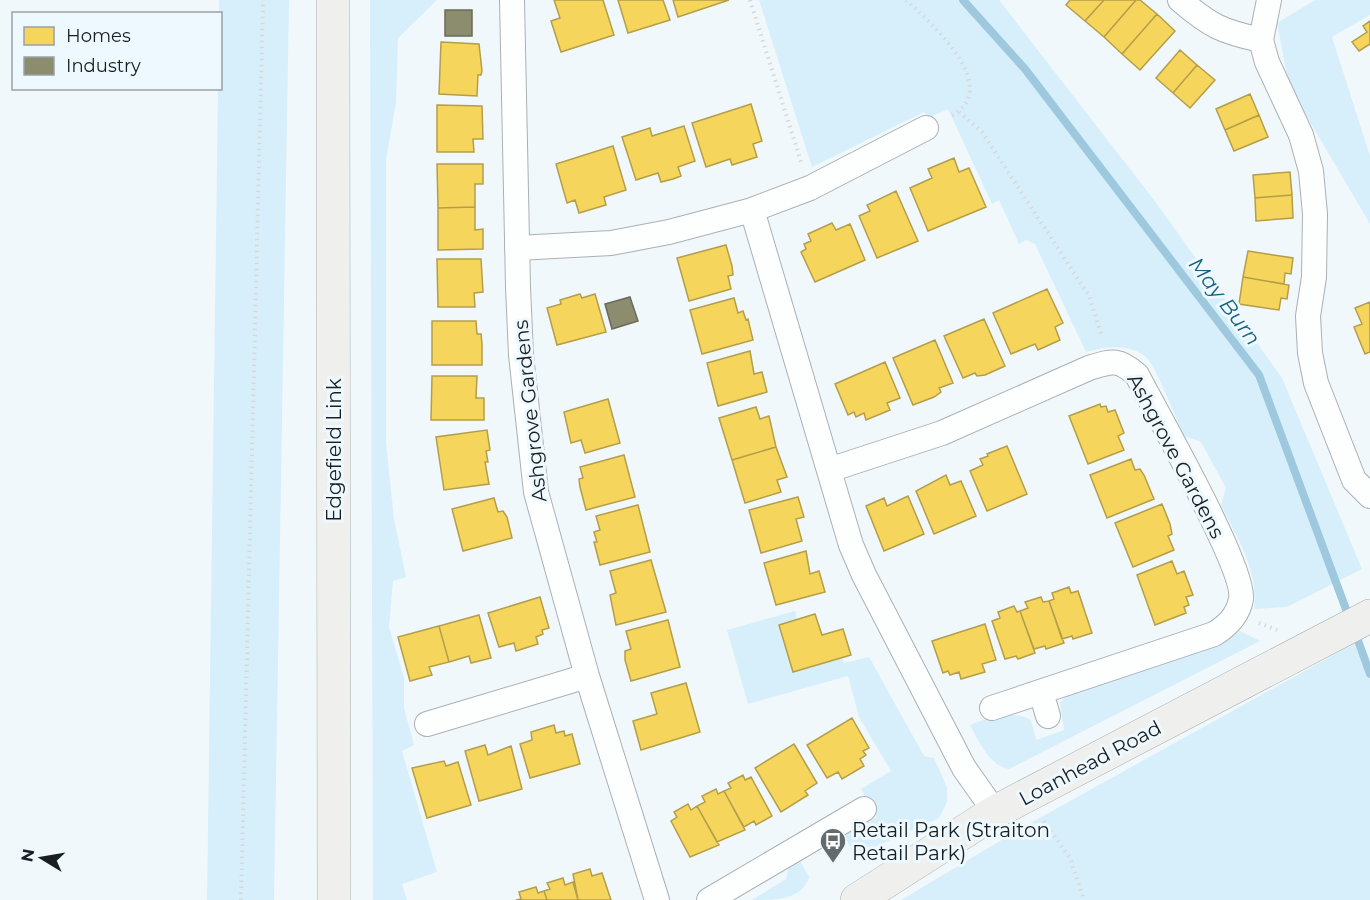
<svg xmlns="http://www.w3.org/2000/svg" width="1370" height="900" font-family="Montserrat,sans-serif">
  <rect width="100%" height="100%" fill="#f1f8fb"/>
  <path fill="#d6effb" d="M219,0H289L274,900H207L218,89L220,88Z
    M370,0H443H437L398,38L396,102L386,160V443L394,519L406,577L393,581L389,627L404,678V708L414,745L402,751L437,872L402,884L407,900H373Z
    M759,0H999L1154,200L1282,378L1362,569L1287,607L1254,609C1259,570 1237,538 1221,505L1226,488L1201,442L1184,436C1177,421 1157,369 1148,359C1133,343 1105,346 1086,352L1035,244L1026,240L1019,244L999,200L992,204L948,109L928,118L924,112L812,167Z
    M1315,0H1370V15L1332,37L1370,156V224L1289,86L1277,23Z
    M795,611L797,619L779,625L793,672L842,657L844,663L869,657L924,756L934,758L947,787V802L939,818L855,856L844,835L877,817L861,789L891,771L859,717L848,676L748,704L727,630Z
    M1240,631L1260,641L1009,769C989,766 979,741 970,725C992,717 1009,709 1031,720L1036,740L1064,730L1060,703L1067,695L1226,641Z
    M1355,643L1370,676V900H901L1025,826Z
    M800,861L809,877C803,900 774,900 752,900L786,879L789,867Z"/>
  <path fill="#f6d55c" stroke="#b49e4a" stroke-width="1.5" d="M554,0H603L614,35L561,52L551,21L560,18Z
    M618,0H663L670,20L628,33Z
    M673,0H729L678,17Z
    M1070,0H1104L1085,21L1066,5Z
    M1104,0H1136L1104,37L1085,21Z
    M1136,0H1140L1157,14L1122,54L1104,37Z
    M1157,14L1175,31L1140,70L1122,54Z
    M1370,21V44L1359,51L1352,42L1367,32L1363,26Z
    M441,42L479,44L482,71L481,75H478L477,96L439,94Z
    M1180,50L1197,65L1173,93L1156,78Z
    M1197,65L1215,80L1190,108L1173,93Z
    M1250,94L1259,115L1225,130L1216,109Z
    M751,104L762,141L753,144L757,157L732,165L730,159L706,167L692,123Z
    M437,105L482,106L483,139H473L474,152H437Z
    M1259,115L1268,137L1234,151L1225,130Z
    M684,126L695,161L678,167L681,176L673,179L661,182L658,173L636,180L622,137L650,128L652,136Z
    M613,146L626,190L604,197L606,205L579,213L575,200L567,203L556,164Z
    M954,158L959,172L969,168L986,207L928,231L910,188L932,178L928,169Z
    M437,164H483V184H475V207L438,208Z
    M1290,172L1292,195L1255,198L1253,175Z
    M896,191L918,241L877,258L859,216L870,211L867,205Z
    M1292,195L1293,218L1256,221L1255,198Z
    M475,207V230L483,229V249L438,250V208Z
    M832,223L836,230L850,224L865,260L815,282L801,252L806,249L804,244L811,241L808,234Z
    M726,245L732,266L733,275L728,276L731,289L689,301L677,258Z
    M1248,251L1293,258L1291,274L1285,273L1284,284L1243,277Z
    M437,259H481L483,292L474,293L475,307H438Z
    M1243,277L1289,285L1287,299L1281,298L1279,310L1239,304Z
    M1047,289L1063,323L1055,327L1060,340L1038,350L1035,344L1011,354L993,313Z
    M580,294L582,298L595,294L606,332L557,345L547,308L561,304L560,300Z
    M734,298L738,313L743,311L746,320L748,319L753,340L702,354L690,310Z
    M1370,302V352L1365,354L1354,327L1362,324L1355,308Z
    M984,319L1005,366L985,375L977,376L975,373L963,378L944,336Z
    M432,321H476L477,334H481L482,344V365H432Z
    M935,340L953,383L939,388L941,392L934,397L913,405L893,358Z
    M750,351L754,374L762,372L767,392L718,406L707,363Z
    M885,362L900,398L887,403L890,410L866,420L864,413L856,417L854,412L848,415L835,384Z
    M432,376H477L476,398H484V420H431Z
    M608,399L620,443L585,453L581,440L571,443L564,412Z
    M1100,404L1101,407L1106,406L1108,412L1115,410L1124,433L1118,436L1124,450L1088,464L1069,416Z
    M756,407L760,419L769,416L776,447L732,460L719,418Z
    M487,430L490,450L486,451L488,462H485L489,484L444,490L436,437Z
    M1007,446L1027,494L987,511L970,471L983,465L980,459L988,456L987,454Z
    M776,447L787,477L777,480L781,492L745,503L732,460Z
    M624,455L635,497L586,510L580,487L579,479L583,478L580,467Z
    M1131,459L1135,470L1140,469L1144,475L1154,499L1107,518L1090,475Z
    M946,475L950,485L961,481L976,516L934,534L916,491Z
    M908,496L924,534L884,551L866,506L884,498L887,506Z
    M798,497L804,517L796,519L802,541L761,553L749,510Z
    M494,498L498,512L503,511L507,517L512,538L463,551L452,509Z
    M1162,504L1170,524L1172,534L1168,536L1174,550L1133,567L1115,523Z
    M638,505L650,552L600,565L594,542H597L594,532L600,530L596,516Z
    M806,551L810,574L819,571L825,592L776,605L764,563Z
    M651,560L666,612L616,625L610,595L616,593L610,571Z
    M1172,561L1177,574L1184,571L1193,595L1186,597L1189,605L1184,607L1186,613L1155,625L1137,575Z
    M1069,587L1071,593L1078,591L1092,633L1073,639L1072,636L1062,639L1049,601L1054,599L1052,593Z
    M540,597L549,628L542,630L543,634L536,637L538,644L516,651L514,643L499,647L488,613Z
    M1041,597L1043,602L1049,601L1064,643L1046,649L1045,646L1034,649L1020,611L1028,608L1025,602Z
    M1014,606L1017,612L1020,611L1035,653L1018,659L1016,656L1005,659L992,621L1000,618L998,612Z
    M815,614L822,635L843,629L851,655L793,672L779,625Z
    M479,615L491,658L471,663L469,656L449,662L439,626Z
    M668,620L680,667L631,681L625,660V651L631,649L626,631Z
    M985,624L996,660L982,664L985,672L961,679L959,672L950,675L948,671L943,673L932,641Z
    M439,626L449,662L429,667L432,675L410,681L398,637Z
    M686,683L700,732L641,750L633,721L657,714L651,693Z
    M852,718L869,748L863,751L866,755L860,759L864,766L842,779L838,772L827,778L807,745Z
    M554,725L556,733L564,731L565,736L572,734L580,764L530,778L520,744L532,740L531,732Z
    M794,744L817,783L805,791L808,795L781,812L755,768Z
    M485,745L488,755L511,746L522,789L479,801L465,751Z
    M444,761L446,766L458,762L471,805L427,818L412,768Z
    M743,775L745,780L751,777L772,816L756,825L754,821L744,827L724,791L731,788L728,783Z
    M716,789L718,794L724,791L745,830L717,842L697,806L705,802L702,796Z
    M688,804L691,810L697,806L719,845L690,857L671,821L677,817L674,812Z
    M590,869L592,876L602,873L611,900H578L573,874Z
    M563,878L565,885L573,882L578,900H547L544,891L550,889L547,883Z
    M536,887L538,893L544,891L547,900H516L521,899L519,892Z"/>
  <path fill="#8c8c6e" stroke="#6a6b57" stroke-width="1.5" d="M445,10H472V36H445Z
    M630,297L638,321L612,329L605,304Z"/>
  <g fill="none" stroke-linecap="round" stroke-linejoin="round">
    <path stroke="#9ec8dd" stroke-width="8" d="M963,0L1025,69L1259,375L1350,620
      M1355,632L1370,674"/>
    <g stroke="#abb0b3" stroke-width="26">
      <path id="street" d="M512,0L518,287L521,355L536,492L587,676L657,900
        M1180,0C1210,26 1223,32 1261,40
        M1269,0L1261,40L1267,62L1301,135L1311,171L1315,214L1314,277L1308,316L1310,353L1316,383L1354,480L1370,496
        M752,210L810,188L926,128
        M517,248L611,243L669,232L752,210L851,545L864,575L964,768L995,812
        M829,470L942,433L1089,368C1112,361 1118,358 1137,375C1156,412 1246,569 1241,599C1238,616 1227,626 1214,634L992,708
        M1041,692L1048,716
        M427,724L587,676
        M709,900L864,809"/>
    </g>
    <g stroke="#abb0b3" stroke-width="34">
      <path id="secondary" d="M333,0L334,900
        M857,900L995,812L1370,616"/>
    </g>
    <path stroke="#d6d8d9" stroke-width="4" stroke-dasharray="1.5 4.5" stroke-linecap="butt" d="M750,0L802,165
      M906,0C931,23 1006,89 949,117
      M959,112L982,132L1089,296L1102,337
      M1259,623L1277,630
      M1044,821L1070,858L1084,900
      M241,900L263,0"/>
    <use href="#street" stroke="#fdfefe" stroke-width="24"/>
    <use href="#secondary" stroke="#eff0ed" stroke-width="33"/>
  </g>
  <defs>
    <g id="bus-pin" transform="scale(1.35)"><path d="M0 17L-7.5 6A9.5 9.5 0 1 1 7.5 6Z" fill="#656a6d" stroke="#edf9ff"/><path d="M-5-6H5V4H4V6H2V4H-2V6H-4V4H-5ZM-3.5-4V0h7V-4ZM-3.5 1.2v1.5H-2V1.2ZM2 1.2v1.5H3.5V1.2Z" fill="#fff"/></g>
  </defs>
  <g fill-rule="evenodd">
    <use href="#bus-pin" x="833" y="841"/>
  </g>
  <g text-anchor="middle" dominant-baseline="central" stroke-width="6" stroke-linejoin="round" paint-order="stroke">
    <g font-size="20" fill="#1a1e21" stroke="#edf9ff">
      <text transform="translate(530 411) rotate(-96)">Ashgrove Gardens</text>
      <text transform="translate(334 450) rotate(-90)">Edgefield Link</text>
      <text transform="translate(1176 456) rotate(62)">Ashgrove Gardens</text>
      <text transform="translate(1090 763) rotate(-28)">Loanhead Road</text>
    </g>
    <g font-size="20" fill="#1a1e21" stroke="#edf9ff" text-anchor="start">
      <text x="852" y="830">Retail Park (Straiton<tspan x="852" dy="23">Retail Park)</tspan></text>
    </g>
    <g font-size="21" font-style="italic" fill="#175f7c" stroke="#edf9ff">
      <text transform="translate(1225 301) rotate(53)">May Burn</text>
    </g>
  </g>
  <rect x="12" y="12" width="210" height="78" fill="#edf9ff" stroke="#99a1a6" stroke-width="1.5"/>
  <rect x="24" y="27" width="30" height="18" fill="#f6d55c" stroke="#99a1a6" stroke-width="1.5"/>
  <text x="66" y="42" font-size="18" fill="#1a1e21">Homes</text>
  <rect x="24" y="57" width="30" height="18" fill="#8c8c6e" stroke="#99a1a6" stroke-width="1.5"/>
  <text x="66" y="72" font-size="18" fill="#1a1e21">Industry</text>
  <g transform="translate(42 858) rotate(281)" stroke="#edf9ff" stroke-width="4.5" paint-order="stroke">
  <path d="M0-4.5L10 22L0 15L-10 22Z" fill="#1a1e21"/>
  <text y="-9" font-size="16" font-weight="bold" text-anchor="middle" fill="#1a1e21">N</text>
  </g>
</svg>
